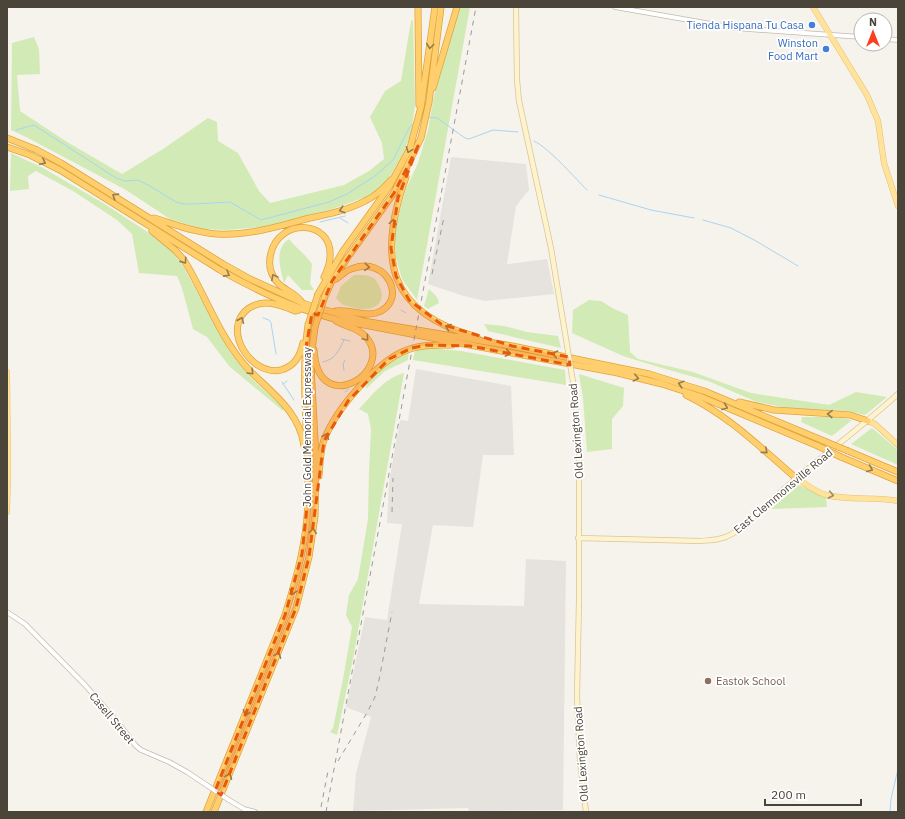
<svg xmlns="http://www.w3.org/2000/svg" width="905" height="819" font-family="'IBM Plex Sans',sans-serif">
  <rect width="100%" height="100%" fill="#f6f3ec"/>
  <path fill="#e6e2dd" d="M451,157L526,164L529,190L516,206L507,264L547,259L554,294L485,301L464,296L428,284Z
    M416,369L511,386L514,455H483L473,527L433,525L419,604L524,606L526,559L566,561L563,810L469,811L468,808L353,811L356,773L371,717L346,707L365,617L387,620L402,524L387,523L389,482L400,420L408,421Z"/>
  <path fill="#d2eab5" d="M460,7H470L417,300L402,279L396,258L395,239L397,219L406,189L418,163L428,130L434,96Z
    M413,20L415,105L411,133L404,151L391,175L381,187L366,197L332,209L263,227L226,230L202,229L170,219L126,190L26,137L11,130L12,43L34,37L39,49L40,74L17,75L20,111L67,142L122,174L163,149L208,118L217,122L218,141L238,153L259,191L270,203L344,185L369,171L384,159L382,143L370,117L385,91L401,81L411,21Z
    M11,153L43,168L103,203L149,233L171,250L183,266L230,352L250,377L283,407V411L229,366L207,337L193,329L182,288L177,276L139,273L132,234L117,220L73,191L36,171L28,176L29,189L10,191Z
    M289,239C296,248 305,254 312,264L310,284L314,290H302L288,275L284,283C280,267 274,249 289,239Z
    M354,275C361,275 369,274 375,279C377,281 380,287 381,290C386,307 367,312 354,308C346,306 341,305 336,298L341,286Z
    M429,289L437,297L439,303L428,309L424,306Z
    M589,300L601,301L614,309L628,315L630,352L638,359L693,372L751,393L829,405L856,392L887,397L865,415L848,411L788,408L757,402L708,381L662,368L623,356L572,333L573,310Z
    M484,324L504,326L527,332L558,336L561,348L488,331Z
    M430,348L461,351L565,370L566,385L413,360L415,350Z
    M409,351L408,360L385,371L366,389C368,374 395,357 409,351Z
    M404,373L353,659L337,735L330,732L333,728L343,679L352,627L346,615L349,595L358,579L368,519L369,470L371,429L368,414L359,409C371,396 386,377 404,373Z
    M579,374L624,388L623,406L612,419V449L587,452L583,398Z
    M802,417H834L852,420L832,436L801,422Z
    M872,428L898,450V465L851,444Z
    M799,485L826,498L827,507L771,509Z"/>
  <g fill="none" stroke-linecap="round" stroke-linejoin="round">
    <path stroke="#a9d4f2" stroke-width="1" d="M428,117L437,118L465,138L469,139L493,130L518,132
      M16,130L34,125L116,178L125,181L138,180L148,185L176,202L183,204H194L230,202L261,220L329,202L347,194L375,176L393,160L409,128L414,123
      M534,141C549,148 574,177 587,190
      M599,195L651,210L694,218
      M340,218L348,223
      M703,220L731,228L756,241L798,266
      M320,222L345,216
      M401,310L406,313
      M263,318L269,320L271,323L276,354
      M341,339L350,341
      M323,362C336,359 339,350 344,340
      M344,370L343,364L345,360
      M282,382L294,400
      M283,384L287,381
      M345,392L349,389
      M890,812L891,799L898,769"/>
    <g stroke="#c2bbae" stroke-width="5.5">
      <path id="tertiary" d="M615,7L734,28L861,37
        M885,39L898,40
        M7,612L25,624L85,685L115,719L136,746L141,750L169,762L187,772L208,786
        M229,800L244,809L255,812"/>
    </g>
    <g stroke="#d6c79b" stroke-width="6">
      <path id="secondary" d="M516,7L517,80L519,101L551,248L567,345
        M572,376L575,392L579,449V600L577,697L580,761L586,812
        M578,538L700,541C711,540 722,540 732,534C755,519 775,495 797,478C830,450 865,424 898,394"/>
    </g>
    <g stroke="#e6c16a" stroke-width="6">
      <path id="primary" d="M813,7L867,95L878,121L884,163L898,206
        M7,372L8,472L7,512
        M868,421L875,424L898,445
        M796,478C806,484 815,492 826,495C850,501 875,496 898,501"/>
    </g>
    <g stroke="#e0a43c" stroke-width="7">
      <path id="motorway" d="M418,7L419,105
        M433,88L457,7
        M7,138L37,150L61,163L223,264L250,279L305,304L363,321L512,346L649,374L704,391L824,441
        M7,147L30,155L60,170L220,270C259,292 299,311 343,321L618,373L662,384L699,396L818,446
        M406,177C377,258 387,313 477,337
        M154,218C174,224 196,233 217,234C248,236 280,226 310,218C329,214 348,210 365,201C376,196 384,188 391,180
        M152,231L175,250L184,260C206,296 220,339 249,370C271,392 300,412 304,446
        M336,279C341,276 345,271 351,269C388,254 409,303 376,313C363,317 350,309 336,311
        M318,294L343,251L389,187L410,148L421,107L435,7
        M325,296L332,281L348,257L394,193L421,138L429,102L441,7
        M301,301C291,289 279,290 272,274C269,267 269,260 271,253C279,218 333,219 330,257C330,264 327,271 324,277
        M299,310L295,311C286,307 276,303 266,303C260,303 254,305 249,308C220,328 251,377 281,370C295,366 300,356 303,343
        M314,350C318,420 396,371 366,337C359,328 346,327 336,321
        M686,395C728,415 761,448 796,478
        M739,402L774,410L850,415L868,421
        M848,451L898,472
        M841,457L898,481
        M319,476C320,464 320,451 324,440C336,409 380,356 413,348C426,344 439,345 452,345
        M206,812L285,615C297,577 308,537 308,496C309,440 300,380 308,325
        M214,812L296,608L309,557L315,516L316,459L311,367L312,350L315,327"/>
    </g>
    <use href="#tertiary" stroke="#fff" stroke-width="4"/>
    <use href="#secondary" stroke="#fff3cd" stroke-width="4.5"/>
    <use href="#primary" stroke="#ffe39c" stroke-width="5"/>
    <use href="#motorway" stroke="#ffcf6e" stroke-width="5.5"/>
    <path stroke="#9a9a9a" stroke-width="1" stroke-dasharray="5 5" stroke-linecap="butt" d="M432,274L444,217
      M392,512L393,478
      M338,761L368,711L375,697L379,680L392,612
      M321,807L328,771
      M326,812L476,7"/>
    <g stroke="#c2bbae" stroke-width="5.5" stroke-linecap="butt">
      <path id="tertiary-bridge" d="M208,786L229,800"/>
    </g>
    <g stroke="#d6c79b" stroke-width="6" stroke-linecap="butt">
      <path id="secondary-bridge" d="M567,345L572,376"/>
    </g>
    <g stroke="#e0a43c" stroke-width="7" stroke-linecap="butt">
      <path id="motorway-bridge" d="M308,325L318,294
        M315,327L325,296
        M824,441L848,451
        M818,446L841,457"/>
    </g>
    <use href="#tertiary-bridge" stroke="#fff" stroke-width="4"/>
    <use href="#secondary-bridge" stroke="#fff3cd" stroke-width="4.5"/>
    <use href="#motorway-bridge" stroke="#ffcf6e" stroke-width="5.5"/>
  </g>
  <defs><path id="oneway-chevron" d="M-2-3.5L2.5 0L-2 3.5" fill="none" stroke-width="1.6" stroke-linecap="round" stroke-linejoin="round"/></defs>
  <g stroke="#937c4e">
    <use href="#oneway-chevron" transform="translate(430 46) rotate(98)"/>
    <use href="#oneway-chevron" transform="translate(409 150) rotate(111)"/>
    <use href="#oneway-chevron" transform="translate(43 162) rotate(27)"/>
    <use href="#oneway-chevron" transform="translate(115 196) rotate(-148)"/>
    <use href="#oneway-chevron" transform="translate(342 210) rotate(162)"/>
    <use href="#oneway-chevron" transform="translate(393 222) rotate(-82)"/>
    <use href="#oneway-chevron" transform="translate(184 261) rotate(55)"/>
    <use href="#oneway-chevron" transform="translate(367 267) rotate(5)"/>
    <use href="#oneway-chevron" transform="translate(227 274) rotate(29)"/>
    <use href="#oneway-chevron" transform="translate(274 277) rotate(-118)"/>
    <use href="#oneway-chevron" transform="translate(241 320) rotate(-67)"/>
    <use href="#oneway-chevron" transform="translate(448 327) rotate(-159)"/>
    <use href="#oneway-chevron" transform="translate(366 338) rotate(50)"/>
    <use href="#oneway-chevron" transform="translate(508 353) rotate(10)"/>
    <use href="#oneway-chevron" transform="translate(555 354) rotate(-168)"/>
    <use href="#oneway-chevron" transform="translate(251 372) rotate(45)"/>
    <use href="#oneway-chevron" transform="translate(636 378) rotate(13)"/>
    <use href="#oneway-chevron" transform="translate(681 384) rotate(-163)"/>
    <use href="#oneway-chevron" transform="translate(725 407) rotate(22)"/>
    <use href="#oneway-chevron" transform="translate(830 414) rotate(-177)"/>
    <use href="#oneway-chevron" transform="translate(326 436) rotate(-67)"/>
    <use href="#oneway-chevron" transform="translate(765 451) rotate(41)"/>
    <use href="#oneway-chevron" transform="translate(870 469) rotate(23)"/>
    <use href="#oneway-chevron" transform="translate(313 531) rotate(-83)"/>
    <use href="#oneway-chevron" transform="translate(293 592) rotate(107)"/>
    <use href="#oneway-chevron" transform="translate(278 655) rotate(-69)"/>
    <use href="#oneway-chevron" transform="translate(246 713) rotate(112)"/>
    <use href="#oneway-chevron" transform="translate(229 776) rotate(-68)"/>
  </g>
  <use stroke="#9c8c66" href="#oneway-chevron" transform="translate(831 495) rotate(11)"/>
  <path fill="#e8590c" fill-opacity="0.2" stroke="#e8590c" stroke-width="3" stroke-dasharray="8 5" stroke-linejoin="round" d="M418,146L398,198L391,248L396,276L409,300L441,324L512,346L569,357L570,365L470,346L427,345L412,348L389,359L348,401L324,441L309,557L296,608L221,795L215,791L285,615L302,554L308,497L305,353L312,313L318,315L332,281L394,193Z"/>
  <g fill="#3f7fe0" stroke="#fff" stroke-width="1.5">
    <circle cx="812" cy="25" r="4"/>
    <circle cx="826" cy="49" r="4"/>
  </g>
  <circle fill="#8d6e63" stroke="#fff" stroke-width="1.5" cx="708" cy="681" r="4"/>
  <g text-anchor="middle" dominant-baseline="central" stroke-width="3.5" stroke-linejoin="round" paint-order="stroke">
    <g font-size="11" fill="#366cbe" stroke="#fff" text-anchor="end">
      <text x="804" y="25">Tienda Hispana Tu Casa</text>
      <text x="818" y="43">Winston<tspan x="818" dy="13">Food Mart</tspan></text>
    </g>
    <g font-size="11" fill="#4b4439" stroke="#fff">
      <text transform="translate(307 427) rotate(-90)">John Gold Memorial Expressway</text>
      <text transform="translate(576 431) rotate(-94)">Old Lexington Road</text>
      <text transform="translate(783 491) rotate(-40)">East Clemmonsville Road</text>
      <text transform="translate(112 718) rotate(50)">Casell Street</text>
      <text transform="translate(581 754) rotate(-94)">Old Lexington Road</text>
    </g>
    <g font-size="11" fill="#785e54" stroke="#fff" text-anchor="start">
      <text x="716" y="681">Eastok School</text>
    </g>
  </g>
  <rect width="905" height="819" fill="none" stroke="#4b4439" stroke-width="16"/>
  <g transform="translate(873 32)"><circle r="19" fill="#ffffff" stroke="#b7b4b0"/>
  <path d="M0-3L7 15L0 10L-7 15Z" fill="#fc3f1d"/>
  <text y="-6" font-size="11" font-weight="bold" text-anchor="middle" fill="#4b4439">N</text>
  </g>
  <path d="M765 799v6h96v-6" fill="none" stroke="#4b4439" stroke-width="2"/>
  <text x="771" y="799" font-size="12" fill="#4b4439" stroke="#ffffff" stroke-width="3" paint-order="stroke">200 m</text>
</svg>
